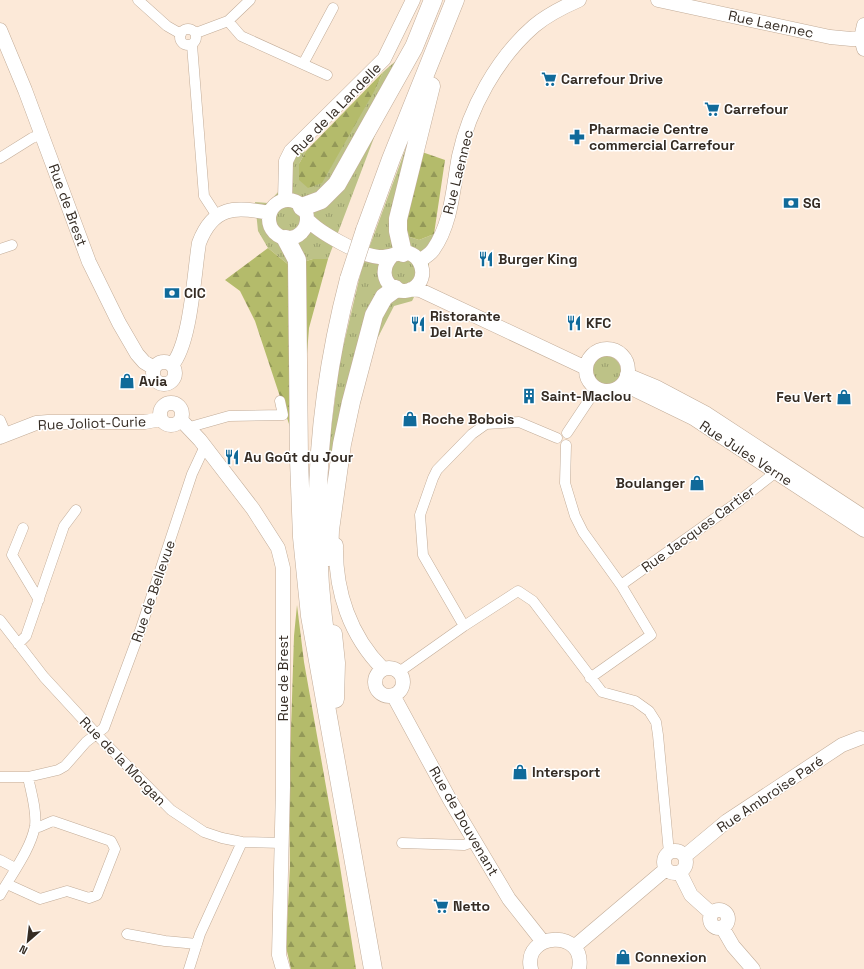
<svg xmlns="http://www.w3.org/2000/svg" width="864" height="969" font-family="'Space Grotesk',sans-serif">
  <defs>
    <pattern id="grass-tufts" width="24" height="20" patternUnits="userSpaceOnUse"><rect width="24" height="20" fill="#bdc287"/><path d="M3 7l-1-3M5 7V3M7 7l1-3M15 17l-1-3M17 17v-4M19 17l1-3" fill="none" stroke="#9a9e6e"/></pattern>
    <pattern id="forest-firs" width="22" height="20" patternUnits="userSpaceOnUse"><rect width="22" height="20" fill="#b4bb6b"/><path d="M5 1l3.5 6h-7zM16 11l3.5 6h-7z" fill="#939858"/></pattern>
  </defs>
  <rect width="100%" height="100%" fill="#fce9d8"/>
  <path fill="url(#grass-tufts)" d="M398,59L383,114L328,259H313L290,266L268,248L258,231L255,202L268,203L279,191V161L306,151L299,164L376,88L383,72Z
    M414,126L422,152L410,237L419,240L434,234L428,270L412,301L394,306L372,349L347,461L327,460L340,360L362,267Z
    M591 371a15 15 0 1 1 30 0a15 15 0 1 1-30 0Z"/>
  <path fill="url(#forest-firs)" d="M383,72L376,88L322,183L308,188L299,180V164L306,151Z
    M422,152L445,160L434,234L419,240L410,237L406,226Z
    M268,248L290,266L313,259H328L309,328L305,380L291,430L255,321L240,291L225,280Z
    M297,605L304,662L339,860L356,969H291L286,947L290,865L289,792L294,636Z"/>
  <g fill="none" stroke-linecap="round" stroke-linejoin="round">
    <g stroke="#c2ac98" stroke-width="11">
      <path id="street" d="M138,0L167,26L181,34
        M228,21L241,36L327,75
        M180 37a8 8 0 1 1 16 0a8 8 0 1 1-16 0Z
        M196,33L228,21L250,0
        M192,45L204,196L217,216
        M303,64L333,8
        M0,158L32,138L42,134
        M0,249L12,245
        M0,420L6,434
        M190,427L229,416L283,415L280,401
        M567,433L597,388
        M566,445L565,483L575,516L583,532L621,585L651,635L590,678
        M23,528L12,555L39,600
        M621,585L739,501L776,472
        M0,620L44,677L102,740L171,810L204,832L222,838L242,842L282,843
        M464,626L518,591L533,601L602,692L635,701L649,711L656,722L658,735L669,853
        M18,644L26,636L64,526L76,510
        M399,672L464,626L423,555L420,515L433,478L437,470L472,434L486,424L519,422L557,438
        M0,777H28L58,770L65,766L86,742L104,728L140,631L192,474L205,446
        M402,843L464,845L475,841
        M0,860L15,868
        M7,884L40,899L67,891L89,898L97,895L115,849L111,841L53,821L39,827L35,826
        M0,895C11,875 31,849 35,826C37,811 31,792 28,777
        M127,934L165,941L197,944
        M189,969L200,934L242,842"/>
    </g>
    <g stroke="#c2ac98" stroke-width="15">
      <path id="secondary" d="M658,0L830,37L851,39L861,38
        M864,25L861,38L864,49
        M0,30L25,90L89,262L119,323L137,354L144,362L154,368
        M269 219a19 19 0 1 1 38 0a19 19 0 1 1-38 0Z
        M285,200L286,161L291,151L384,59L413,0
        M307,219C318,232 361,256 379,257C390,258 399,251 409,253C421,257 426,273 419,283C403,304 371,280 391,257
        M419,261C424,258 430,254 433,250C452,223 453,187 459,156C469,109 497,58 534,26C547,15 563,7 579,0
        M411,289L420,290L586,368
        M586 370a21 21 0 1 1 42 0a21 21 0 1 1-42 0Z
        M153 373a11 11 0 1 1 22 0a11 11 0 1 1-22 0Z
        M172,365C191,343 194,273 199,243C213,206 235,206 269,213
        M627,375L656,387L707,414L864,517
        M623,384L693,418L864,530
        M160 414a11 11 0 1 1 22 0a11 11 0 1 1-22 0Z
        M181,420L200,440L253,509L278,548L283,568V787L279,955L283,969
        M0,437L36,423L48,422H145L161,419
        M336,545C335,591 350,636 383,669
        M375 682a14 14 0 1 1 28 0a14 14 0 1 1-28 0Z
        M393,695L450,800L509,899L543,942
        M664 862a11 11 0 1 1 22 0a11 11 0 1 1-22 0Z
        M685,856L727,821L842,745L860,738
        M680,873L691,895L711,913
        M710 919a9 9 0 1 1 18 0a9 9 0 1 1-18 0Z
        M722,927L733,946L753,969
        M574,947L666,869
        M531,969C522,932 587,928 579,969"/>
    </g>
    <g stroke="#c2ac98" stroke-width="19">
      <path id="highway" d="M302,207L321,200L337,184L414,47L433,0
        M365,230L391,159L455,0
        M286,239L297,260L299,460L302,537L310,616L373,969
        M403,253L398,231V219L431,86
        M329,557L330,530L342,444L351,402L374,315L384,297L395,289
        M333,634L336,663L335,699
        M327,649C309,525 317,401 349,279"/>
    </g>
    <use href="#street" stroke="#fff" stroke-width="10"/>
    <use href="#secondary" stroke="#fff" stroke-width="14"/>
    <use href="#highway" stroke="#fff" stroke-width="18"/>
    <g stroke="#c2ac98" stroke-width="19" stroke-linecap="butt">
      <path id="highway-bridge" d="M349,279L365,230"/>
    </g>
    <use href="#highway-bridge" stroke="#fff" stroke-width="18"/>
  </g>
  <defs>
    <g id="supermarket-bare" transform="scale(1.2)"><path d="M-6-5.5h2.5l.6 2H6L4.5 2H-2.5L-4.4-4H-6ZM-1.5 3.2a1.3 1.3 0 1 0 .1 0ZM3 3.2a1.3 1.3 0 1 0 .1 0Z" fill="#106a9a" stroke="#fff" stroke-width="2.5" paint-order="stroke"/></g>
    <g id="pharmacy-bare" transform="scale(1.2)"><path d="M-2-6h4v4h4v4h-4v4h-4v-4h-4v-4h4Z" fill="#106a9a" stroke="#fff" stroke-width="2.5" paint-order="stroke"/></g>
    <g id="bank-bare" transform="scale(1.2)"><path d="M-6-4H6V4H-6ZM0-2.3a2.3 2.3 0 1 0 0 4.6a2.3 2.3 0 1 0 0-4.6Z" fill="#106a9a" stroke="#fff" stroke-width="2.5" paint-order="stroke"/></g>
    <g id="restaurant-bare" transform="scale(1.2)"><path d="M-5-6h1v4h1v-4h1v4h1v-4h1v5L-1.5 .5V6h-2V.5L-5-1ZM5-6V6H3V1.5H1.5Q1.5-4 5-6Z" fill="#106a9a" stroke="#fff" stroke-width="2.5" paint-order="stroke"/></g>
    <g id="shop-bare" transform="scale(1.2)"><path d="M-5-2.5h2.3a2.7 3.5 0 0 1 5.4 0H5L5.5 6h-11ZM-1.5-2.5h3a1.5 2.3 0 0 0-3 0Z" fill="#106a9a" stroke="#fff" stroke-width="2.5" paint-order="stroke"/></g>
    <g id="building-bare" transform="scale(1.2)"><path d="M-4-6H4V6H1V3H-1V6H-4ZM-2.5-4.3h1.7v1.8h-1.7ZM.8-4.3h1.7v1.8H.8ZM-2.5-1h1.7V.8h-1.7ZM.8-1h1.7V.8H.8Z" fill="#106a9a" stroke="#fff" stroke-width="2.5" paint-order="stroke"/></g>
  </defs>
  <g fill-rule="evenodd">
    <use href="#supermarket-bare" x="549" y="79"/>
    <use href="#supermarket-bare" x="712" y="109"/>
    <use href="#pharmacy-bare" x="577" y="137"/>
    <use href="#bank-bare" x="791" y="203"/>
    <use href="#restaurant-bare" x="486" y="259"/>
    <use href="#bank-bare" x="172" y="293"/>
    <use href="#restaurant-bare" x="574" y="323"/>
    <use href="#restaurant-bare" x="418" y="324"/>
    <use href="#shop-bare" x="127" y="381"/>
    <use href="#building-bare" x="529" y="396"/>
    <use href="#shop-bare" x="844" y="397"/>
    <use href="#shop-bare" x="410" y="419"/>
    <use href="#restaurant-bare" x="232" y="457"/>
    <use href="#shop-bare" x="697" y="483"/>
    <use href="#shop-bare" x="520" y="772"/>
    <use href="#supermarket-bare" x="441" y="906"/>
    <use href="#shop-bare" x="623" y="957"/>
  </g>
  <g text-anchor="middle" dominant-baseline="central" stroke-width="3" stroke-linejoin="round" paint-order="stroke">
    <g font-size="14" fill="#352c24" stroke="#fff">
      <text transform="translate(771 24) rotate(12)">Rue Laennec</text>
      <text transform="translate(336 109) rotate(-46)">Rue de la Landelle</text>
      <text transform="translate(458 172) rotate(-76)">Rue Laennec</text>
      <text transform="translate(68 205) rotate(70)">Rue de Brest</text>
      <text transform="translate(92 423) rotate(-2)">Rue Joliot-Curie</text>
      <text transform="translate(746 453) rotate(33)">Rue Jules Verne</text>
      <text transform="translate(698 529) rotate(-36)">Rue Jacques Cartier</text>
      <text transform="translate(153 591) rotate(-71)">Rue de Bellevue</text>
      <text transform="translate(283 678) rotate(-90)">Rue de Brest</text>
      <text transform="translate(123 761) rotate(46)">Rue de la Morgan</text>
      <text transform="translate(770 794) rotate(-34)">Rue Ambroise Paré</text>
      <text transform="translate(464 821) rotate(60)">Rue de Douvenant</text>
    </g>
    <g font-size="14" font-weight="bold" fill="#352c24" stroke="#fff" text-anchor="start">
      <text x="561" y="79">Carrefour Drive</text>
      <text x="724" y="109">Carrefour</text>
      <text x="589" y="129">Pharmacie Centre<tspan x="589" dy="16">commercial Carrefour</tspan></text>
      <text x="803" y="203">SG</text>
      <text x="498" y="259">Burger King</text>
      <text x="184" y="293">CIC</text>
      <text x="430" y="316">Ristorante<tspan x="430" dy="16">Del Arte</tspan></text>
      <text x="586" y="323">KFC</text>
      <text x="139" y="381">Avia</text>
      <text x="541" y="396">Saint-Maclou</text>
      <text x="832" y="397" text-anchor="end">Feu Vert</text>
      <text x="422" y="419">Roche Bobois</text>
      <text x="244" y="457">Au Goût du Jour</text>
      <text x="685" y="483" text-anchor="end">Boulanger</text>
      <text x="532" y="772">Intersport</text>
      <text x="453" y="906">Netto</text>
      <text x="635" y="957">Connexion</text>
    </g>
  </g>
  <g transform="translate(28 941) rotate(208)" stroke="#ffffff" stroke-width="3" paint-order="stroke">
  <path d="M0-3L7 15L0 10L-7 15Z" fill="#352c24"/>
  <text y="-6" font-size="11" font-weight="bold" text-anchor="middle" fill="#352c24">N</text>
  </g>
</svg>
